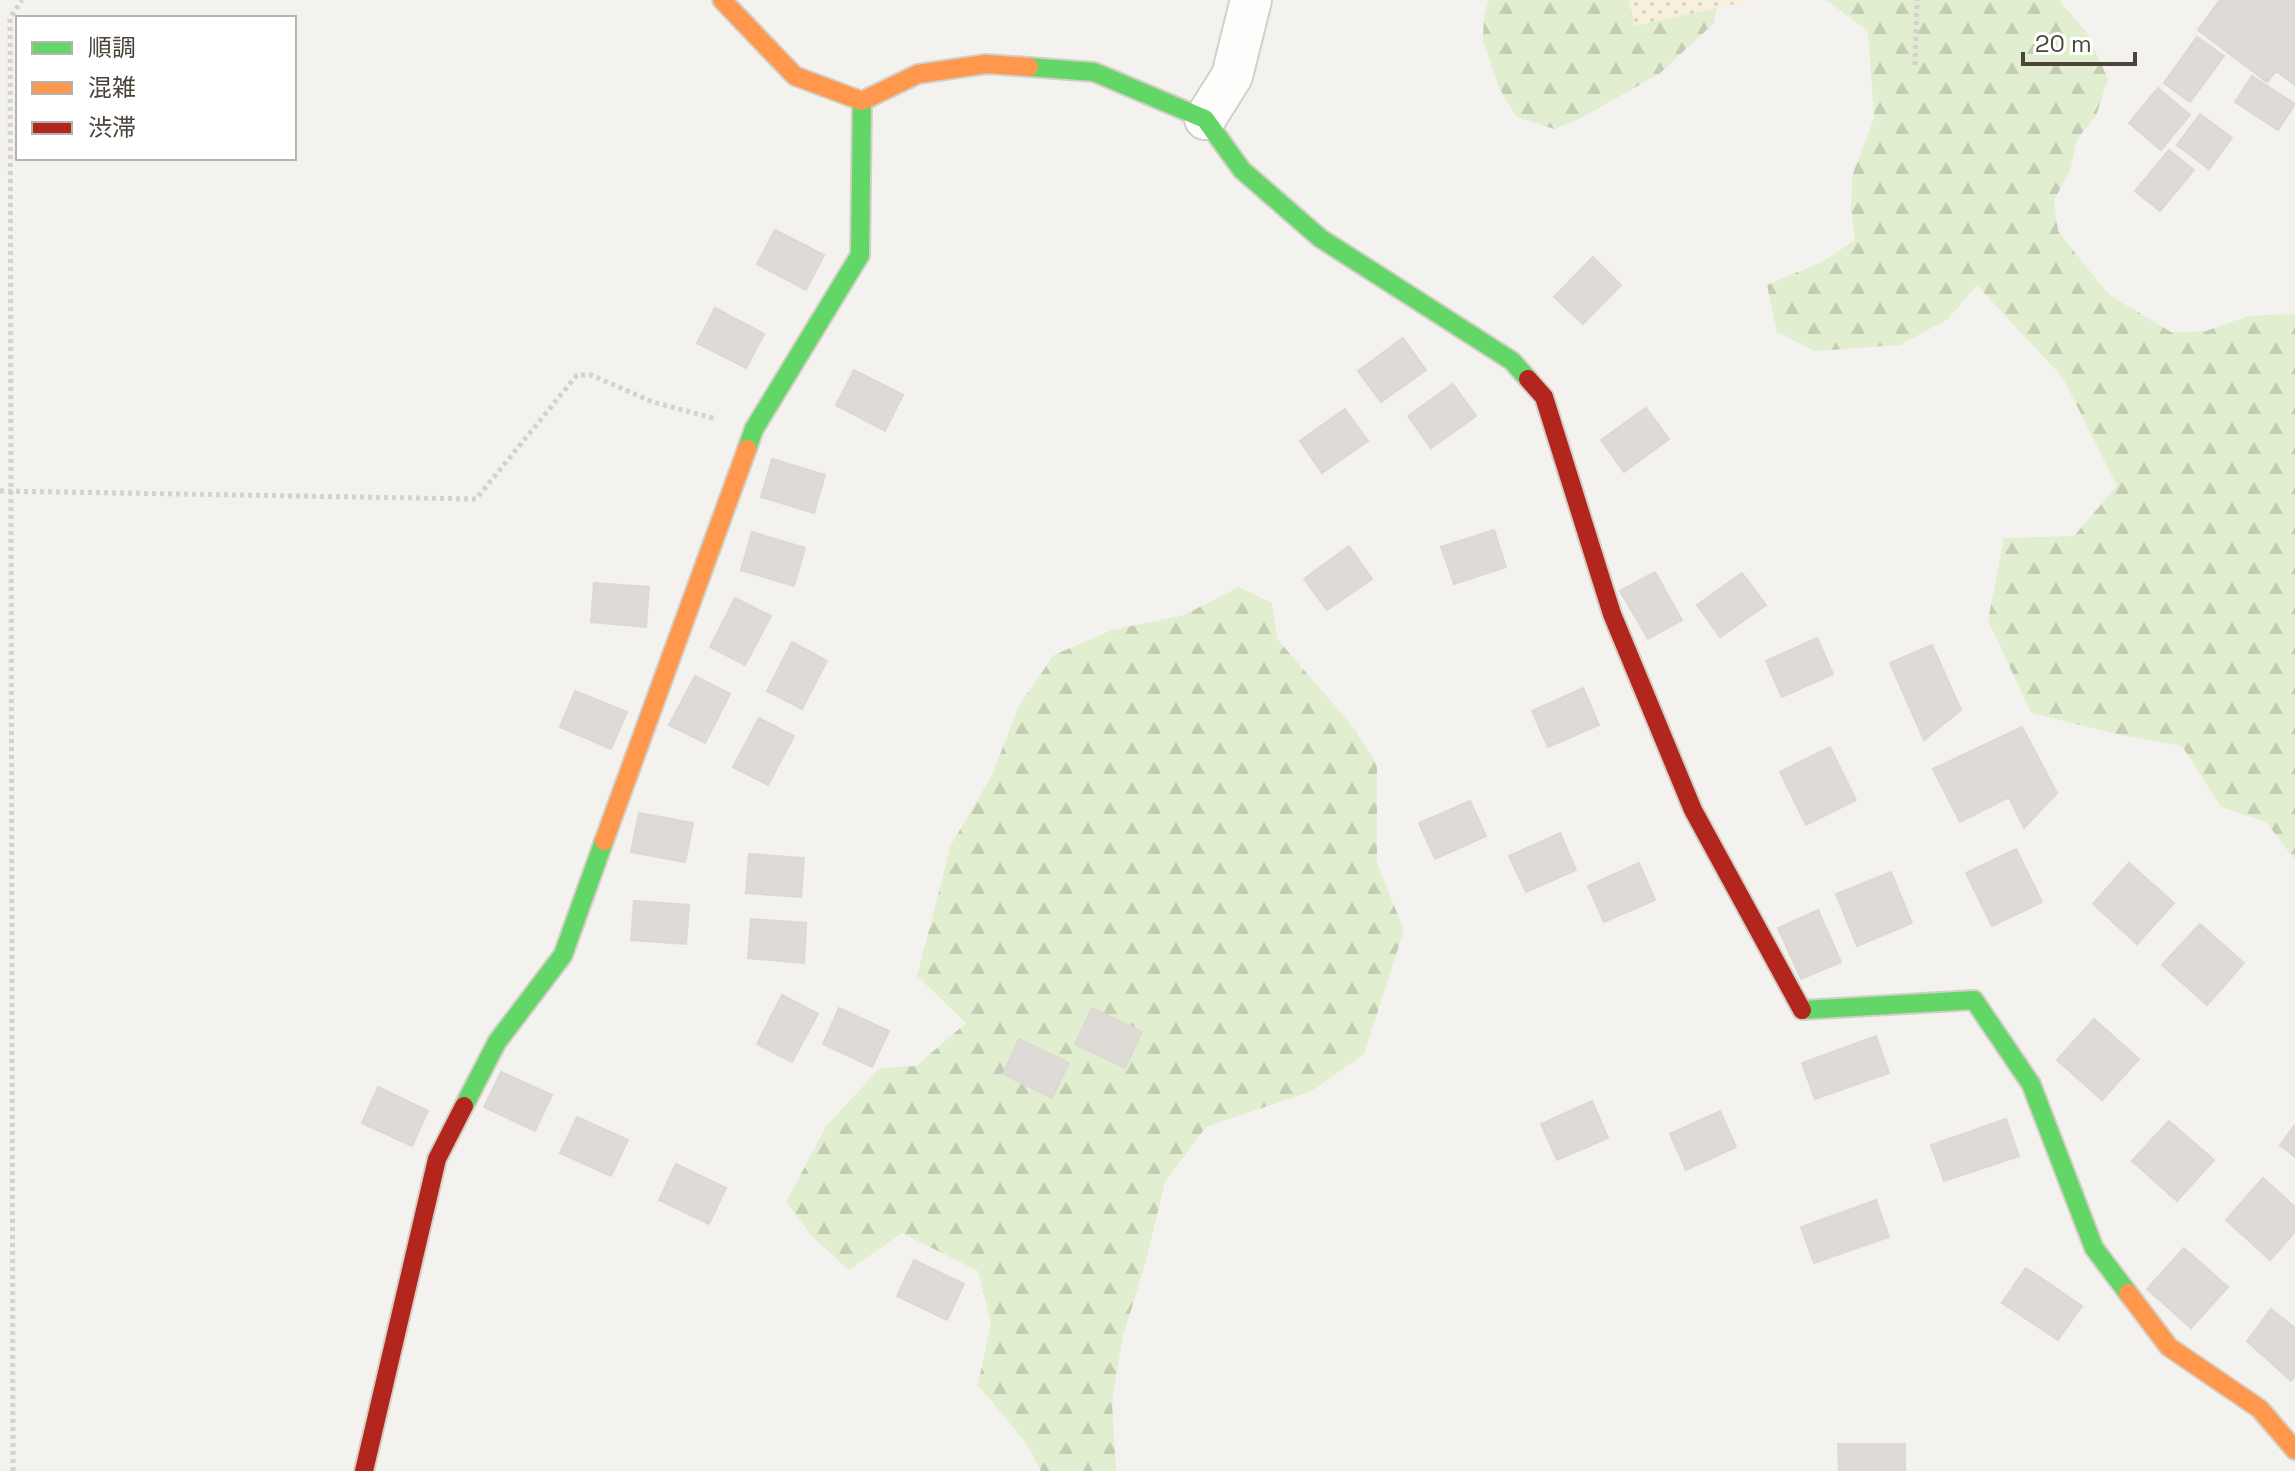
<svg xmlns="http://www.w3.org/2000/svg" width="2295" height="1471" font-family="'Space Grotesk','Noto Sans JP',sans-serif">
  <defs>
    <pattern id="forest-firs" width="22" height="20" patternUnits="userSpaceOnUse" patternTransform="scale(2)"><rect width="22" height="20" fill="#e1eecf"/><path d="M5 1l3.5 6h-7zM16 11l3.5 6h-7z" fill="#c3cdb2"/></pattern>
    <pattern id="sand-dots" width="8" height="8" patternUnits="userSpaceOnUse" patternTransform="scale(2)"><rect width="8" height="8" fill="#f7f0da"/><path d="M2 2h.1M6 6h.1" fill="none" stroke="#d5cfbc" stroke-width="1.8" stroke-linecap="round"/></pattern>
  </defs>
  <rect width="100%" height="100%" fill="#f4f2ee"/>
  <path fill="url(#forest-firs)" d="M1489,0H1718L1714,23L1659,74L1579,119L1554,129L1517,117L1499,88L1483,40L1484,15Z
    M1826,0H2059L2087,33L2108,79L2096,116L2077,139L2070,171L2054,200L2058,231L2099,283L2111,296L2171,332L2206,331L2248,316L2295,314V860L2266,822L2221,807L2182,746L2117,734L2031,713L1988,620L2004,538L2074,536L2117,486L2063,378L1977,285L1948,319L1900,345L1815,351L1777,332L1767,285L1824,261L1855,240L1851,209L1852,176L1874,118L1868,31Z
    M1239,587L1272,603L1277,639L1355,729L1377,765V863L1404,930L1364,1054L1312,1091L1206,1127L1165,1182L1144,1268L1123,1336L1112,1401L1116,1471H1041L1026,1443L978,1385L991,1322L978,1271L902,1233L849,1270L814,1238L786,1202L827,1125L880,1068L916,1066L966,1023L917,976L951,845L993,773L1019,705L1054,655L1112,630L1184,615Z"/>
  <path fill="url(#sand-dots)" d="M1629,0H1753L1635,26Z"/>
  <path fill="#dedbd6" stroke="#dcd9d4" stroke-width="2" d="M2220,0H2295V85L2276,71L2267,82L2198,30Z
    M2197,37L2224,56L2190,102L2164,83Z
    M2252,76L2295,104L2278,130L2235,102Z
    M2158,88L2190,115L2161,150L2129,123Z
    M2200,114L2232,138L2209,169L2177,145Z
    M2169,150L2194,170L2160,211L2135,191Z
    M775,230L824,255L806,290L757,264Z
    M1593,257L1621,285L1583,324L1554,297Z
    M715,308L764,334L746,368L697,343Z
    M1403,338L1426,370L1381,402L1358,371Z
    M854,370L903,395L885,431L836,405Z
    M1453,384L1476,416L1431,448L1408,416Z
    M1646,408L1669,439L1624,472L1601,440Z
    M1345,409L1368,441L1322,473L1300,441Z
    M772,459L825,475L814,513L761,497Z
    M1494,530L1506,567L1454,584L1441,547Z
    M752,532L805,548L794,586L741,570Z
    M1349,546L1372,579L1327,610L1304,579Z
    M1655,572L1682,620L1648,639L1620,591Z
    M1742,573L1766,605L1720,637L1697,605Z
    M594,583L649,587L646,627L591,622Z
    M735,598L771,616L745,665L710,647Z
    M1817,638L1833,674L1782,697L1766,661Z
    M792,642L827,661L802,709L767,691Z
    M1932,645L1961,710L1924,740L1890,663Z
    M695,676L730,694L705,743L669,725Z
    M1583,688L1599,725L1548,747L1532,711Z
    M575,691L627,712L611,749L560,727Z
    M759,718L794,736L768,785L733,767Z
    M2022,727L2057,793L2024,828L2009,797L1960,822L1933,769Z
    M1830,747L1856,800L1806,825L1780,772Z
    M1470,801L1486,836L1435,859L1419,823Z
    M639,813L693,823L685,862L631,852Z
    M1560,833L1576,870L1526,892L1509,856Z
    M2016,849L2042,902L1992,926L1966,873Z
    M749,854L804,858L801,897L746,893Z
    M1639,863L1655,900L1604,922L1588,886Z
    M2129,863L2174,903L2137,944L2093,904Z
    M1891,872L1912,923L1857,946L1836,894Z
    M634,901L689,905L686,944L631,940Z
    M1818,910L1841,962L1801,979L1778,928Z
    M751,919L806,923L804,963L748,958Z
    M2200,924L2244,963L2207,1005L2162,965Z
    M782,995L818,1014L792,1062L757,1044Z
    M839,1008L889,1031L872,1067L823,1044Z
    M1092,1008L1142,1032L1125,1068L1075,1044Z
    M2094,1019L2139,1059L2102,1100L2057,1060Z
    M1876,1036L1889,1073L1815,1099L1802,1063Z
    M1019,1039L1069,1063L1052,1098L1003,1074Z
    M501,1072L552,1095L535,1131L484,1107Z
    M378,1087L428,1111L412,1146L362,1123Z
    M1592,1101L1608,1138L1557,1160L1541,1124Z
    M1720,1111L1736,1147L1686,1170L1670,1134Z
    M577,1117L628,1140L611,1176L560,1153Z
    M2006,1119L2019,1156L1944,1181L1931,1145Z
    M2169,1121L2214,1160L2177,1201L2132,1161Z
    M2295,1125V1157L2280,1145Z
    M676,1164L726,1188L709,1224L659,1200Z
    M2263,1178L2295,1207V1232L2270,1260L2226,1220Z
    M1876,1200L1889,1237L1814,1263L1801,1227Z
    M2184,1248L2228,1287L2191,1328L2147,1289Z
    M914,1260L964,1284L947,1320L897,1296Z
    M2026,1268L2082,1306L2058,1340L2002,1303Z
    M2271,1309L2295,1328V1376L2291,1381L2247,1341Z
    M1838,1444H1905V1471H1839Z"/>
  <g fill="none" stroke-linecap="round" stroke-linejoin="round">
    <g stroke="#d2d0cb" stroke-width="44">
      <path id="street" d="M1205,119L1232,76L1251,0"/>
    </g>
    <g stroke="#d3cfc5" stroke-width="22">
      <path id="fast" d="M1029,67L1094,72L1205,119L1242,170L1320,238L1512,361L1528,379
        M747,449L754,429L860,255L862,101
        M1802,1010L1974,1000L2031,1084L2094,1248L2128,1293
        M464,1106L497,1042L563,955L604,841"/>
    </g>
    <g stroke="#d3cfc5" stroke-width="22">
      <path id="slow" d="M722,0L795,76L862,101L918,74L986,64L1029,67
        M604,841L747,449
        M2128,1293L2169,1347L2260,1409L2295,1450"/>
    </g>
    <g stroke="#d3cfc5" stroke-width="22">
      <path id="jam" d="M1528,379L1544,397L1612,614L1693,810L1802,1010
        M364,1471L437,1159L464,1106"/>
    </g>
    <path stroke="#d3d2cc" stroke-width="5" stroke-dasharray="4 4" stroke-linecap="butt" d="M1915,65L1917,0
      M0,491L476,499L577,375H591L653,402L716,419
      M13,1471L10,18L22,0"/>
    <use href="#street" stroke="#fdfdfc" stroke-width="40"/>
    <use href="#fast" stroke="#63d668" stroke-width="18"/>
    <use href="#slow" stroke="#ff974d" stroke-width="18"/>
    <use href="#jam" stroke="#b3261e" stroke-width="18"/>
  </g>
  <rect x="16" y="16" width="280" height="144" fill="#ffffff" stroke="#b7b4b0" stroke-width="2"/>
  <rect x="32" y="42" width="40" height="12" fill="#63d668" stroke="#b7b4b0" stroke-width="2"/>
  <text x="88" y="56" font-size="24" fill="#4b4439">順調</text>
  <rect x="32" y="82" width="40" height="12" fill="#ff974d" stroke="#b7b4b0" stroke-width="2"/>
  <text x="88" y="96" font-size="24" fill="#4b4439">混雑</text>
  <rect x="32" y="122" width="40" height="12" fill="#b3261e" stroke="#b7b4b0" stroke-width="2"/>
  <text x="88" y="136" font-size="24" fill="#4b4439">渋滞</text>
  <path d="M2023 52v12h112v-12" fill="none" stroke="#4b4439" stroke-width="4"/>
  <text x="2035" y="52" font-size="24" fill="#4b4439" stroke="#ffffff" stroke-width="6" paint-order="stroke">20 m</text>
</svg>
